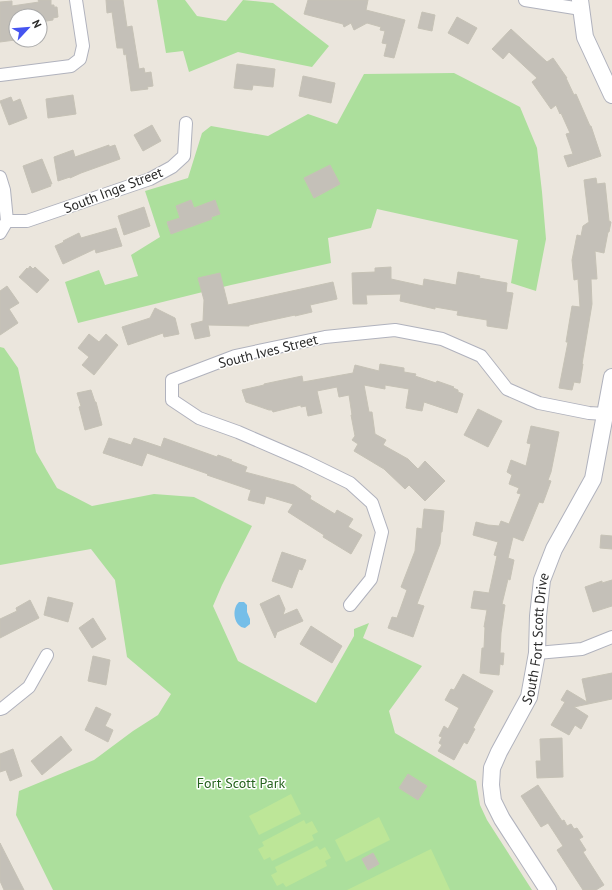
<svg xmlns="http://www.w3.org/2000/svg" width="612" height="890" font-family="'PT Sans',sans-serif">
  <rect width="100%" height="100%" fill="#ebe6dd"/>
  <path fill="#acdf9c" d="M157,0H185L197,16L226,21L243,0L273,3L329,46L312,67L238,52L189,72L183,51L166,53Z
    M454,73L520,107L537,148L542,192L546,239L536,291L511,283L518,240L377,209L371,228L328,238L331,263L231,285L78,323L65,282L99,270L105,285L138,276L131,255L160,237L145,191L188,178L202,133L211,126L268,136L308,114L337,124L364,74Z
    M0,347L4,348L18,368L36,452L57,488L92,506L154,494L194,497L252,526L222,585L213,606L238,661L316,703L354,636V629L369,623L363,638L422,666L389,711L395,733L476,781L480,805L487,820L532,890H53L16,815L19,791L94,760L133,731L158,715L171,694L127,657L115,580L91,549L0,565Z"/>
  <path fill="#bde698" d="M291,794L301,814L259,835L249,816Z
    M379,817L390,840L346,862L335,840Z
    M304,820L306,824L312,821L318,832L312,835L314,840L272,861L270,857L264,860L258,849L264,846L262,842Z
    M317,846L320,850L325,847L331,858L325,861L327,866L286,887L283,883L277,886L271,875L277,872L275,867Z
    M431,849L450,890H347Z"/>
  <path fill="#75bee8" d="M239,602H244L247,605V612L250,619V624L245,628C234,627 231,609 239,602Z"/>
  <path fill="#c4c0b8" stroke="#c6c2b6" d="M38,0H51V5H54V7H57L58,17L53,18V20L40,22V16H16V33H15V40L0,42V2L12,1V6L39,2Z
    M106,0H123L127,27L132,26L139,69L144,68L145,73L151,72L153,86L147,87L148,89L131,91L126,54L124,55L123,48H117L112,12L107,13Z
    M308,0H368L366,10L405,20L394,58L384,56L387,44L382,43L385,31L380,30L381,27L367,23L354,30L351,23L344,27L343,24L304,14Z
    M422,12L435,15L432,31L418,28Z
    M457,17L477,28L468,44L448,33Z
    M511,29L547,62L553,58L567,78H566L574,95L576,94L590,126H591L601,156L568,167L564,156L573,154L566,134L570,133L561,113L560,114L556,105L551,109L532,82L537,78L509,52L503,59L492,49Z
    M237,64L275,69L273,87L253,85L252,90L234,88Z
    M303,76L335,83L331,103L299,96Z
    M73,95L76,114L48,118L46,99Z
    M11,97L13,102L20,99L27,118L9,125L0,101Z
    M152,125L161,141L143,151L134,135Z
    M109,145V147L115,145L120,159L81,173L70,178V177L58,181L54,157L73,150L75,157Z
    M42,159L52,184H50L51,186L32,193L23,166Z
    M330,165L340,184L314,198L304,178Z
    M596,178L597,184L605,183L609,221L611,222L609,232H608L604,253L595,251L597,279H591L592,304L582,364H583L580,383L574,382L572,390L559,388L568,342H566L572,306L580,307L578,279L574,280L572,260L577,235L581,236L583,226L589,222L584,180Z
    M191,200L194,208L215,200L220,214L211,217L212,219L171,234L167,222L180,218L176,206Z
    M144,207L150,226L124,235L118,216Z
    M116,228L122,246L96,253L95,249L63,264L55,246L64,242L63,241L79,233L81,238Z
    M30,266L33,269L35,267L49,280L37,293L19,277L27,268L28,269Z
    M391,267V279L423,286L424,279L456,285L458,272L480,276L479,278L507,283L506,292L513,293L507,329L487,326V320L457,315L458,311L435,307V309L400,301L401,294L366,295L367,304H353L352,273L375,272V268Z
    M220,273L228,305L333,282L337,299L310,305L312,312L295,316V315L249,325V326L208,325L210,336L195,339L191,324L203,321L204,300L198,278Z
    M7,286L19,303L9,309L18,323L0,335V291Z
    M155,308L175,318L179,334L164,337L163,333L128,345L122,327L150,318Z
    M89,334L99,342L106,334L118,345L94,375L82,365L89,357L78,348Z
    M380,364L404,368V372L416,374L415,376L436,383L437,381L454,387L453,388L458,390V392L463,394L457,413L424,402L422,411L406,408L409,389L385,385V389L364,385L369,412H372L375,434L386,440L383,445L408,459L418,469L425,461L445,481L425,501L409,485L405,489L384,469L354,451L358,444L352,440L355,436L351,415H352L349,395L339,397L337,387L317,391L322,413L308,416L306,406L301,407V405L273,412L272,410H269L246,402L242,390L264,385V384L302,376L303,382L353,373L355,365L379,371Z
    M91,390L95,402H96L102,425L85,430L79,407L81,406L77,393Z
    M478,409L502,421L488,447L464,435Z
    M531,426L559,432L551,472L548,480L551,481L543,503L539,502L523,541L513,537L508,558L514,560L510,580L508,579L502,604L505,605L501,633L500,653H504L503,665L500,664L499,675L480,673L482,648H484L485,627H484L487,610L471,608L474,591L489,593L497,556L494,555L498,542L473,535L476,522L488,525L499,526L501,521L509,524L521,494L517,493L519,488L509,484L512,475L507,472L511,460L526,466L531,444L527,443Z
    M109,438L131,445L134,438L161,447L164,438L217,457L218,455L232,460L231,461L247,467L245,472L294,485L311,496L310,499L335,514L337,510L353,519L348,527L362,535L351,554L323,537L324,535L288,512L293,504L266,496L264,504L248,500L251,490L207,475L208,474L147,453L142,466L103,453Z
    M424,509L444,511L442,532H441L440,544L417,604L424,606L413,637L388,628L392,617L397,618L407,590L401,587L415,551L417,528L422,529Z
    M601,535L612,536V549L600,548Z
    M282,552L306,560L302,570L299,569L292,588L272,581Z
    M612,580V606L593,612L585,587L602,581V583Z
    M279,595L285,609L283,615L297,609L303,621L277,632L275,638L260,604Z
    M48,597L73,603L68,622L44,615Z
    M30,600L39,618L0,638V619L17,611L16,608Z
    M93,618L106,639L92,648L79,628Z
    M311,626L342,646L332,663L300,644Z
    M93,656L110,660L106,685L88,681Z
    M612,673V699L574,707L588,716L581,729L575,725L569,735L551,725L565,702L561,700L567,690L587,702L582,679Z
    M463,674L493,691L473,728L475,729L467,744L464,742L454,760L438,751L442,745L439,743L442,737L439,736L444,726L448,729L459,708L445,700L451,689L454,690Z
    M96,707L111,714L105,726L113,730L108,742L85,730Z
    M61,736L72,750L42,775L31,761Z
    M562,738L563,777L537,778L536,761H541L540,739Z
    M13,749L22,776L10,781L6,770L0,772V754Z
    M408,774L427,786L418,800L399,788Z
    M538,785L562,821L564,820L567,826L571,824L574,829L577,828L583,837L579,839L586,850L583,852L604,885L596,890H583L557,850L563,846L548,823L541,827L521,796Z
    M0,843L24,890H4L0,881Z
    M373,853L379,864L368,870L362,859Z"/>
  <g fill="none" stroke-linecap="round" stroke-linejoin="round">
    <g stroke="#b0b2bd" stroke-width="14">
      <path id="minor" d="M525,0L581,9
        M0,75L71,66L80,59L83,46L76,0
        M0,177L4,190L7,221L0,233
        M7,221H27L150,179L172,167L184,156L186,123
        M350,605L371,579L382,532L372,503L350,483L305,461L238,432L199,418L172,400V380L235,356L325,337L395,330L442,339L481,356L507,389L539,403L589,413L605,414
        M537,653L582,649L612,637
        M0,709L3,708L29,687L47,655"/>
    </g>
    <g stroke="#b0b2bd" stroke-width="18">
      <g id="tertiary">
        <path d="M580,0L585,37L612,95"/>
        <path id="s1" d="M548,890L502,819L493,801L491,785L492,768L499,752L529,697L537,653L538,616L542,580L554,549L593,479L612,377"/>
      </g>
    </g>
    <use href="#minor" stroke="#fff" stroke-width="12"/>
    <use href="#tertiary" stroke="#fff" stroke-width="16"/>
  </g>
  <g text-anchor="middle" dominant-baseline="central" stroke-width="3" stroke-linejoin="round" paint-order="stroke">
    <g font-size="14" fill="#2a2a2a" stroke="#fff">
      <text transform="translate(113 190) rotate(-21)">South Inge Street</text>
      <text transform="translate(268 351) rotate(-14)">South Ives Street</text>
      <text stroke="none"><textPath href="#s1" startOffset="277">South Fort Scott Drive</textPath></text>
    </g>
    <g font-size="14" fill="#26631e" stroke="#fff">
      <text x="241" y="783">Fort Scott Park</text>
    </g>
  </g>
  <g transform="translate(28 28) rotate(64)"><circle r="19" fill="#ffffff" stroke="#aaaaaa"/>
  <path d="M0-3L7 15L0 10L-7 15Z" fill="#4554f0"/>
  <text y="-6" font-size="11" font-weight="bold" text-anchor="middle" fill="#2a2a2a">N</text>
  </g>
</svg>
